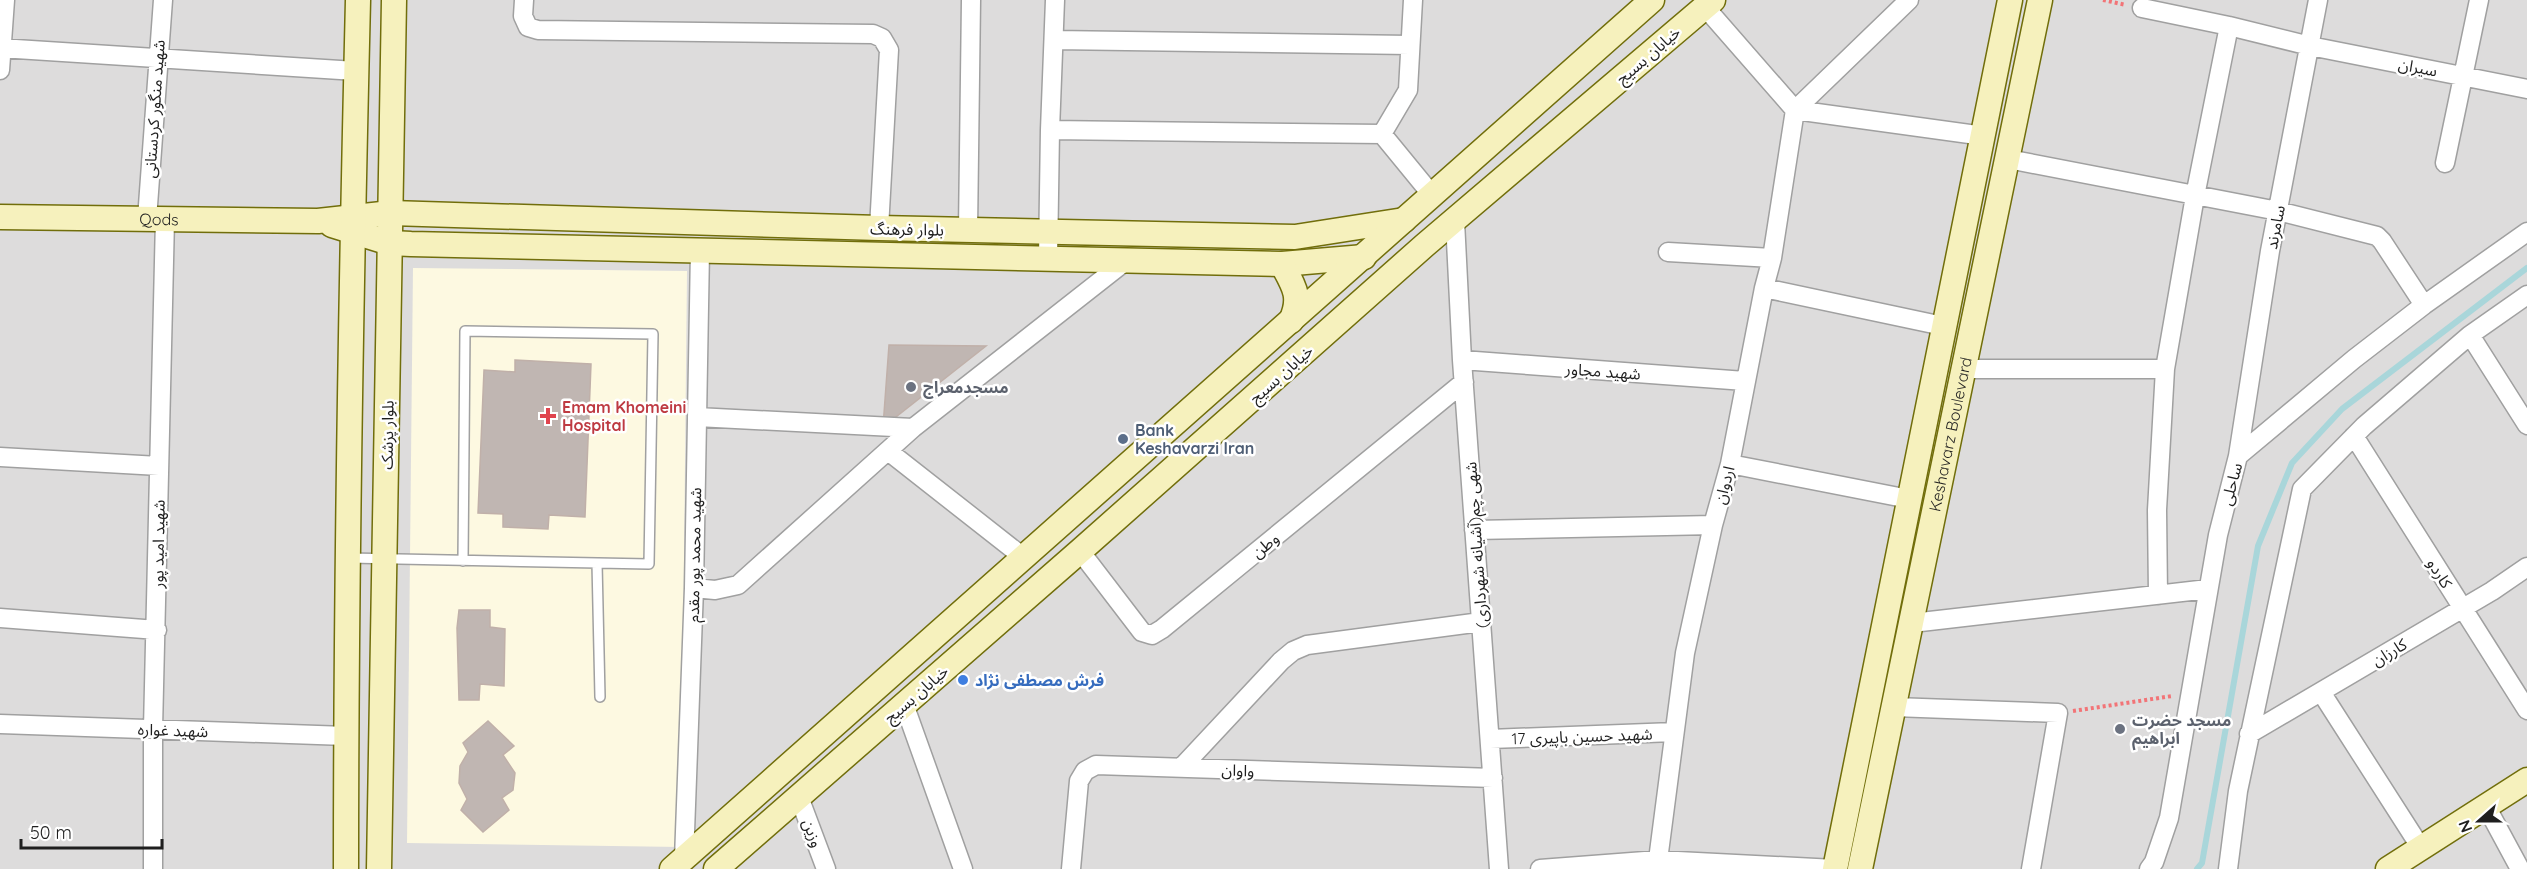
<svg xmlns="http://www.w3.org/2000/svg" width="2527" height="869" font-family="Quicksand,'Noto Sans Arabic',sans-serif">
  <rect width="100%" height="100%" fill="#efebe6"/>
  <path fill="#dddcdc" d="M0,0H2527V869H0Z"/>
  <path fill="#fdf9e1" d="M413,268L687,271L681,847L407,843Z"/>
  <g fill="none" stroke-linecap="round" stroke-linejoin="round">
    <path stroke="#a9d6da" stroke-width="6" d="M2197,869L2202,863L2258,546L2292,463L2342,409L2527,268"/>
  </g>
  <path fill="#c0b6b2" stroke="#c0b0a9" stroke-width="1.5" d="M889,345L986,346L883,427Z
    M515,360L591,364L585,517L549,515L548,529L503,527V514L478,513L484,370L515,372Z
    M459,610H490V627L505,629L504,686L480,684L479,700H459L457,628Z
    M488,721L514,746L503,755L515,773L513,790L502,798L509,810L483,832L461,810L467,799L459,783L460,766L468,752L463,743Z"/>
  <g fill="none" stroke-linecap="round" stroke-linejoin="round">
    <g stroke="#a0a0a0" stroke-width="12">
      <path id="lane" d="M349,558L649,564L653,334L465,331L463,561
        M597,563L600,697"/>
    </g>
    <g stroke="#a0a0a0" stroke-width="21">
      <path id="street" d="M524,0L523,16L528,27L538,30L873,34L882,38L889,50L879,228
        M1413,0L1408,90L1382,134L1432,195
        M1705,7L1795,110L1984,136
        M2142,8L2229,26
        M1054,40L1410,45
        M0,48L356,71
        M0,70L5,0
        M1795,110L1909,0
        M1050,130L1382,134
        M2008,159L2278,211L2377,236L2382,241L2424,305
        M2445,163L2479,0
        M147,219L163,0
        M1455,221L1462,360L1499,869
        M968,230L971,0
        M1668,252L1772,258
        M1048,258L1050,130L1055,0
        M1764,288L1943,326
        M2470,335L2527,425
        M1462,360L1745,381
        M1964,369H2165
        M697,417L913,428
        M2354,436L2527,710
        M888,451L1023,557
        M2238,456L2270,251L2318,0
        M0,457L159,466
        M1730,464L1909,499
        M1474,530L1713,525
        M1080,551L1142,632L1152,635L1162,629L1464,382
        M694,588L715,590L738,585L913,428L1127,260
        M2158,595L2157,510L2165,369L2195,196L2229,26L2310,46L2527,89
        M0,618L157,630
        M1912,623L2208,589
        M2321,692L2421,848
        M904,704L963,869
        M1894,707L2058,713L2031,869
        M0,724L346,736
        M2249,734L2492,591L2527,567
        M1490,739L1674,732
        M1181,768L1281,661L1293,651L1307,645L1481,622
        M799,797L826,869
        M2486,806L2520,869
        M684,859L694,588L700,250
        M1658,860L1685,653L1713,525L1730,464L1764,288L1772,258L1795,110
        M153,869V729L165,219
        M1071,869L1079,781L1085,771L1096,765L1493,778
        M1540,869L1658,860L1835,869
        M2149,869L2154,862L2169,818L2218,535L2238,456L2354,359L2424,305L2527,232
        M2228,869L2238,791L2302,489L2364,426L2470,335L2527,295"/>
    </g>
    <g stroke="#716e0b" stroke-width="27">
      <g id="secondary">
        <path id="s1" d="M0,217L318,221L391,213L879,228L1295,237L1404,220"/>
        <path d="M332,225L390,243L411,244L1282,264L1364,257"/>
        <path d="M1282,264C1294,286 1302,297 1291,321"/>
        <path d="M346,869C346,579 351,290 358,0"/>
        <path d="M379,869L394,0"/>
        <path d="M672,869L1652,0"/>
        <path d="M716,869L1080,551L1425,245L1713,0"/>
        <path d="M1835,869L2010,0"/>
        <path id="s2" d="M1860,869L2040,0"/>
        <path d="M2388,869L2527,780"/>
      </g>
    </g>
    <path stroke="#f27477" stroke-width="4" stroke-dasharray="3 3" stroke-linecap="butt" d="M2103,0L2126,5
      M2073,711L2172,696"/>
    <use href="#lane" stroke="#fff" stroke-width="9"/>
    <use href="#street" stroke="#fff" stroke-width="18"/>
    <use href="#secondary" stroke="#f6f1bd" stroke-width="24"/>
  </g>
  <g fill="#6b7280" stroke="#fff" stroke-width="2">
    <circle cx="911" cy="387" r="6"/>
    <circle cx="2120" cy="729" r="6"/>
  </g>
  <path fill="#e0444e" stroke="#fff" stroke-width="2" d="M545 407h6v6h6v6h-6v6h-6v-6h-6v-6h6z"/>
  <circle fill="#5c6f8a" stroke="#fff" stroke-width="2" cx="1123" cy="439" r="6"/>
  <circle fill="#3f7fe0" stroke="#fff" stroke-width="2" cx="963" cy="680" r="6"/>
  <g text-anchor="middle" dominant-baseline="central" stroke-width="5" stroke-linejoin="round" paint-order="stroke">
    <g font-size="16" fill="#1f1f1f" stroke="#fff">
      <text transform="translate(1648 55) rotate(-41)">خیابان بسیج</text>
      <text transform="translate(2418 67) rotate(11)">سیران</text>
      <text transform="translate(154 109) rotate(-86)">شهید منگور کردستانی</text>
      <text stroke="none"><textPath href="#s1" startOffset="159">Qods</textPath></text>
      <text transform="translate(2275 227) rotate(-79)">سامرند</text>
      <text transform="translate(907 229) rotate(1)">بلوار فرهنگ</text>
      <text transform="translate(1603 371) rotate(4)">شهید مجاور</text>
      <text transform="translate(1281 374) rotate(-42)">خیابان بسیج</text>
      <text transform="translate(387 435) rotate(-89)">بلوار پزشک</text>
      <text stroke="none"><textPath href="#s2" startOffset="444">Keshavarz Boulevard</textPath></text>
      <text transform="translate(2231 484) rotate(-75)">ساحلی</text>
      <text transform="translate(1724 485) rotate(-75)">اردوان</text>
      <text transform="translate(158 544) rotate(-89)">شهید امید پور</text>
      <text transform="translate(1265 545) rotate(-39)">وطن</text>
      <text transform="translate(1476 545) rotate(-94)">شهی چم(آشیانه شهرداری)</text>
      <text transform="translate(694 555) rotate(-89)">شهید محمد پور مقدم</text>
      <text transform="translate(2440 573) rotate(58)">کاردو</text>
      <text transform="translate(2389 652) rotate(-31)">کارزان</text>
      <text transform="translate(916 694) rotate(-41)">خیابان بسیج</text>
      <text transform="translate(173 730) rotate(2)">شهید غواره</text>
      <text transform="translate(1582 736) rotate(-2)">شهید حسین باپیری 17</text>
      <text transform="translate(1238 770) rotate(2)">واوان</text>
      <text transform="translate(813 833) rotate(69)">وزین</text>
    </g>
    <g font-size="16" font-weight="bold" fill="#5b616d" stroke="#fff" text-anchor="start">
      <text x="923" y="387">مسجدمعراج</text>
      <text x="2132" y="720">مسجد حضرت<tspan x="2132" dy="18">ابراهیم</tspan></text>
    </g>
    <g font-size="16" font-weight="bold" fill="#be3a42" stroke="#fff" text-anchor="start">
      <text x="562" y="407">Emam Khomeini<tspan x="562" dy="18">Hospital</tspan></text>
    </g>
    <g font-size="16" font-weight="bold" fill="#4e5e75" stroke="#fff" text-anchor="start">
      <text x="1135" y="430">Bank<tspan x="1135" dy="18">Keshavarzi Iran</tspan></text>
    </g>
    <g font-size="16" font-weight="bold" fill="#366cbe" stroke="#fff" text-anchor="start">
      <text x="975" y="680">فرش مصطفی نژاد</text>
    </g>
  </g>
  <g transform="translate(2479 821) rotate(249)" stroke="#ffffff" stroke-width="4.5" paint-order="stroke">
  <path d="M0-4.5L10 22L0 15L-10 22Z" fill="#1f1f1f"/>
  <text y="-9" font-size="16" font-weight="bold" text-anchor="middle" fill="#1f1f1f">N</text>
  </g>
  <path d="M21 839v9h141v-9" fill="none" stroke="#1f1f1f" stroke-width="3"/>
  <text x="30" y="839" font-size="18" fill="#1f1f1f" stroke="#ffffff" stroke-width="4.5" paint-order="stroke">50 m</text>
</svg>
